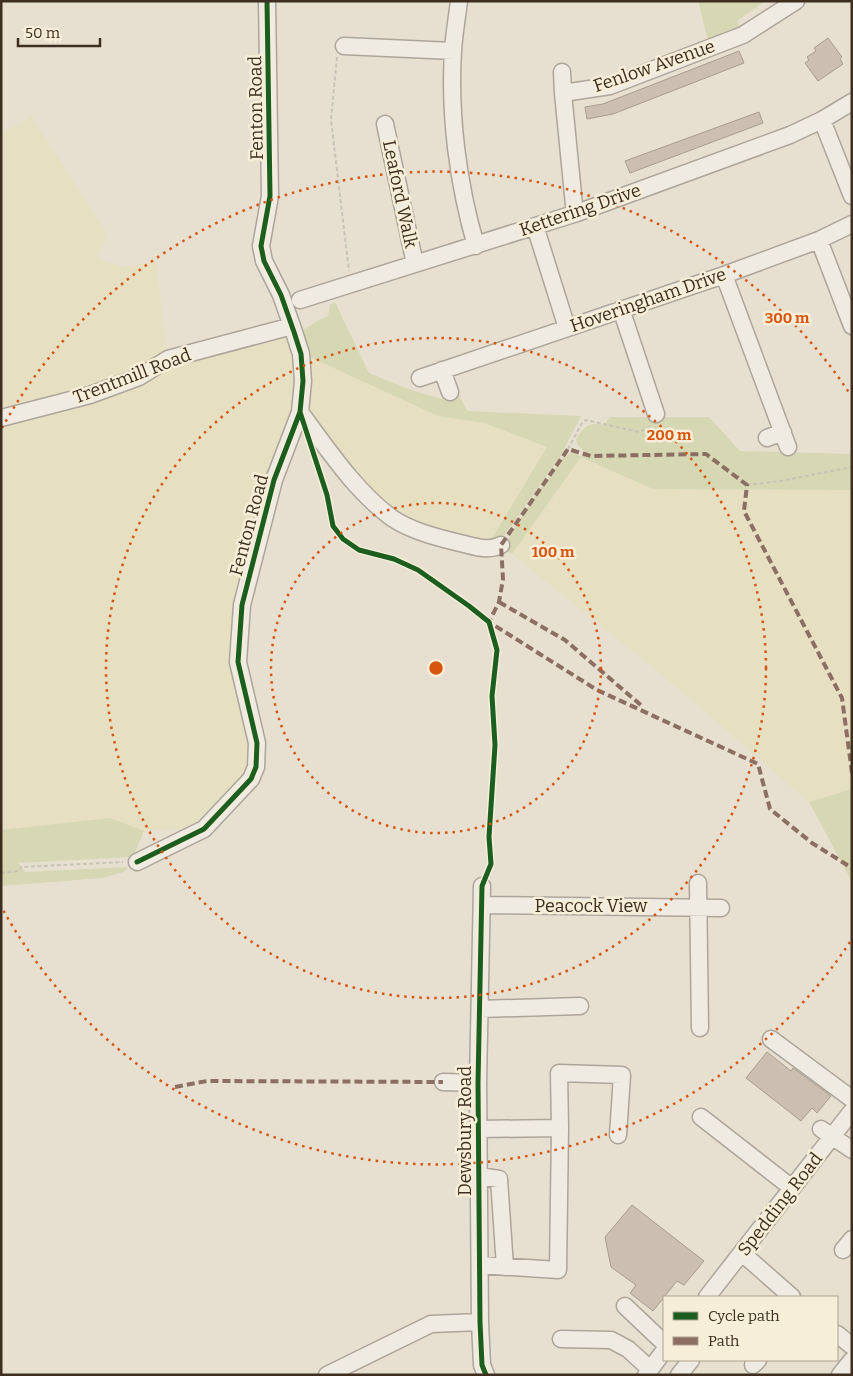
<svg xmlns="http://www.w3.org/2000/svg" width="853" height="1376" font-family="Bitter,serif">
  <rect width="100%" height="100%" fill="#e7e0d1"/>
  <path fill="#e6dfc2" d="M31,115L108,235L97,258L123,267L156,261L167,352L136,374L1,411V133L23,122Z
    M287,334L298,366L295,404L242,569L236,615L252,753L245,777L191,828L144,831L110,818L1,830V422L106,395L162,373L173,365Z
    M310,356L438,416L485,423L548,447L494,535L487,540L455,534L414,519L386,505L358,477L307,413Z
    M581,457L653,489L852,490V789L809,802L674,685L512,554Z"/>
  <path fill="#d6d7b3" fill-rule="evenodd" d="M698,1H765L737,21L740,26L708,40Z
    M335,302L369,373L411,390L442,399L458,393L467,411L581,416L560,457L499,543L472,545L384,508L305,417L301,332L317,321L328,316L330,305ZM310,357L438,416L485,423L547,447L494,535L487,540C456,534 411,524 386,504C355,480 332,443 307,413Z
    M610,417H709L740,451L852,454V490L653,489L581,457L512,554L506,550C504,535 554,471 564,456L573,452L581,457L584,452L577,444L576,439C584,427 590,421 604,425Z
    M852,789V882L809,802Z
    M110,818L144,831L133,857L18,863L25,872L128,867L124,872L102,878L1,886V830Z"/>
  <path fill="#cbbfb2" stroke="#a89c90" d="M828,38L842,57L840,59L843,64L818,81L805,63L809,60L807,57L816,51L814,48Z
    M739,51L744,63L613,114L587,119L585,107L603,104Z
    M759,112L763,123L630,173L625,161Z
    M767,1052L791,1071L793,1068L831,1096L817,1113L812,1108L801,1121L746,1078Z
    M632,1205L704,1261L684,1285L677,1281L653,1311L630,1293L636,1285L611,1267L605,1237Z"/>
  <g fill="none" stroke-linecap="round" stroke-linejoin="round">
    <g stroke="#ada599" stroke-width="19">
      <path id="minor" d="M459,1C457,18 454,34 453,51C449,115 458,184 476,246
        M344,46L453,51
        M562,72L563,93
        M822,120L852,196
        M385,124L415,264
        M577,213L574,205L563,93L610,86L743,35L796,1
        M535,226L567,328
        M819,240L852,326
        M724,275L788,447
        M300,300L577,213L790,135L822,120L852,102
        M621,309L656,414
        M442,370L450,392
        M420,378L724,275L819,240L852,224
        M300,412C327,448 355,491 392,518C411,531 439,538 460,543C474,546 488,552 501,545
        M1,418L90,395L139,377L168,359L292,326
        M767,438L783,432
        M137,862L204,829L251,779L256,767L257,743L238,662L242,605L274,480L300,412L303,381L301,354L294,332L281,295L264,261L261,246L270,196L267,1
        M698,883L700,1028
        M482,886L478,1083L480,1322L482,1365L486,1375
        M482,905L721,908
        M480,1009L580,1006
        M771,1039L852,1099
        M443,1082L478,1083
        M701,1117L792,1188
        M478,1129L560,1128L559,1073L622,1075L618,1135
        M821,1129L852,1150
        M479,1176L499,1179L505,1267
        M843,1250L852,1239
        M742,1253L792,1297
        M480,1265L558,1270L560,1128
        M707,1297L852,1111
        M625,1306L664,1343
        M837,1334L852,1346
        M561,1339L611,1340L628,1349L650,1369
        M753,1365L758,1360
        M327,1375L431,1324L480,1322
        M646,1375L664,1351
        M679,1375L691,1360
        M840,1375L852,1360"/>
    </g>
    <path stroke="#c8c2b9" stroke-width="2" stroke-dasharray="4 2.5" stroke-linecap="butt" d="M337,57L331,120L349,271
      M568,449L582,423L586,420L639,432L651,426
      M747,485L780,481L852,467
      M1,873L19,871L21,867L123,862"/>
    <use href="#minor" stroke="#efebe3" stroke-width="16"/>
    <path stroke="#8d6e63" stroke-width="4" stroke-dasharray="8 4" stroke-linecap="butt" d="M499,602L565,640L642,706
      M852,773L842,698L744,511L747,485L706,454L591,456L568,449L501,545L503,579L499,602L489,622L597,690L758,764L770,809L812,843L852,868
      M175,1087L207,1081L443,1082
      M1,1314H2"/>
    <g stroke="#f7eed8" stroke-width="8">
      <path id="cycleway" d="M300,412L327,495L333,526L343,539L359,550L394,559L418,570L469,606L489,622L497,650L492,696L495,745L489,837L491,864L482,886L478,1083L480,1322L482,1365L486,1375
        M137,862L204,829L251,779L256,767L257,743L238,662L242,605L274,480L300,412L303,381L301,354L294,332L281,295L264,261L261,246L270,196L267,1"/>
    </g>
    <use href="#cycleway" stroke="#1b5e20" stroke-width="5"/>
  </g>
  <g fill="none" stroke="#d7550e" stroke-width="2.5" stroke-dasharray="2.5 5">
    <circle cx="436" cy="668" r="165"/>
    <circle cx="436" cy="668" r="330"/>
    <path d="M850 942A496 496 0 0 1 2 908M2 428A496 496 0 0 1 850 394"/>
  </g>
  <g text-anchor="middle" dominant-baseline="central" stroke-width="5" stroke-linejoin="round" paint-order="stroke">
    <g font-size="18" fill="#3d2e20" stroke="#f7eed8">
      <text transform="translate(654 66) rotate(-19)">Fenlow Avenue</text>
      <text transform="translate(256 108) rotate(-91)">Fenton Road</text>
      <text transform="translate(400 194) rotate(78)">Leaford Walk</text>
      <text transform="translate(580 210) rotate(-19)">Kettering Drive</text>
      <text transform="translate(648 300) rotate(-19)">Hoveringham Drive</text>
      <text transform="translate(132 376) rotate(-21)">Trentmill Road</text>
      <text transform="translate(249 525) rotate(-75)">Fenton Road</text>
      <text x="591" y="906">Peacock View</text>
      <text transform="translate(465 1131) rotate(-90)">Dewsbury Road</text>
      <text transform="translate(780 1204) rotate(-52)">Spedding Road</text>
    </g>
  </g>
  <circle cx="436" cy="668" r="8" fill="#d7550e" stroke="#f7eed8" stroke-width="2.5"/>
  <g font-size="15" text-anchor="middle" font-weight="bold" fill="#d7550e" stroke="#f7eed8" stroke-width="5" stroke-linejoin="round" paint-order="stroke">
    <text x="787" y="323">300 m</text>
    <text x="669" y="440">200 m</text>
    <text x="553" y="557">100 m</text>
  </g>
  <rect width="853" height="1376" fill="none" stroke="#3d2e20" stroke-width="5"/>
  <rect x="663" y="1296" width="175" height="65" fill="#f7eed8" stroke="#ada18e"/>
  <rect x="673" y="1312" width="25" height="8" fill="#1b5e20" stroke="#ada18e"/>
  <text x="708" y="1321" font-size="15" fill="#3d2e20">Cycle path</text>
  <rect x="673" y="1337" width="25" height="8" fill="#8d6e63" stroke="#ada18e"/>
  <text x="708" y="1346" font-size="15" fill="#3d2e20">Path</text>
  <path d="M18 38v8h82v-8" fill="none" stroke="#3d2e20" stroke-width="2.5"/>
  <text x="25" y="38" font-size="15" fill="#3d2e20" stroke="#f7eed8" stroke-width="4" paint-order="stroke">50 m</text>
</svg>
